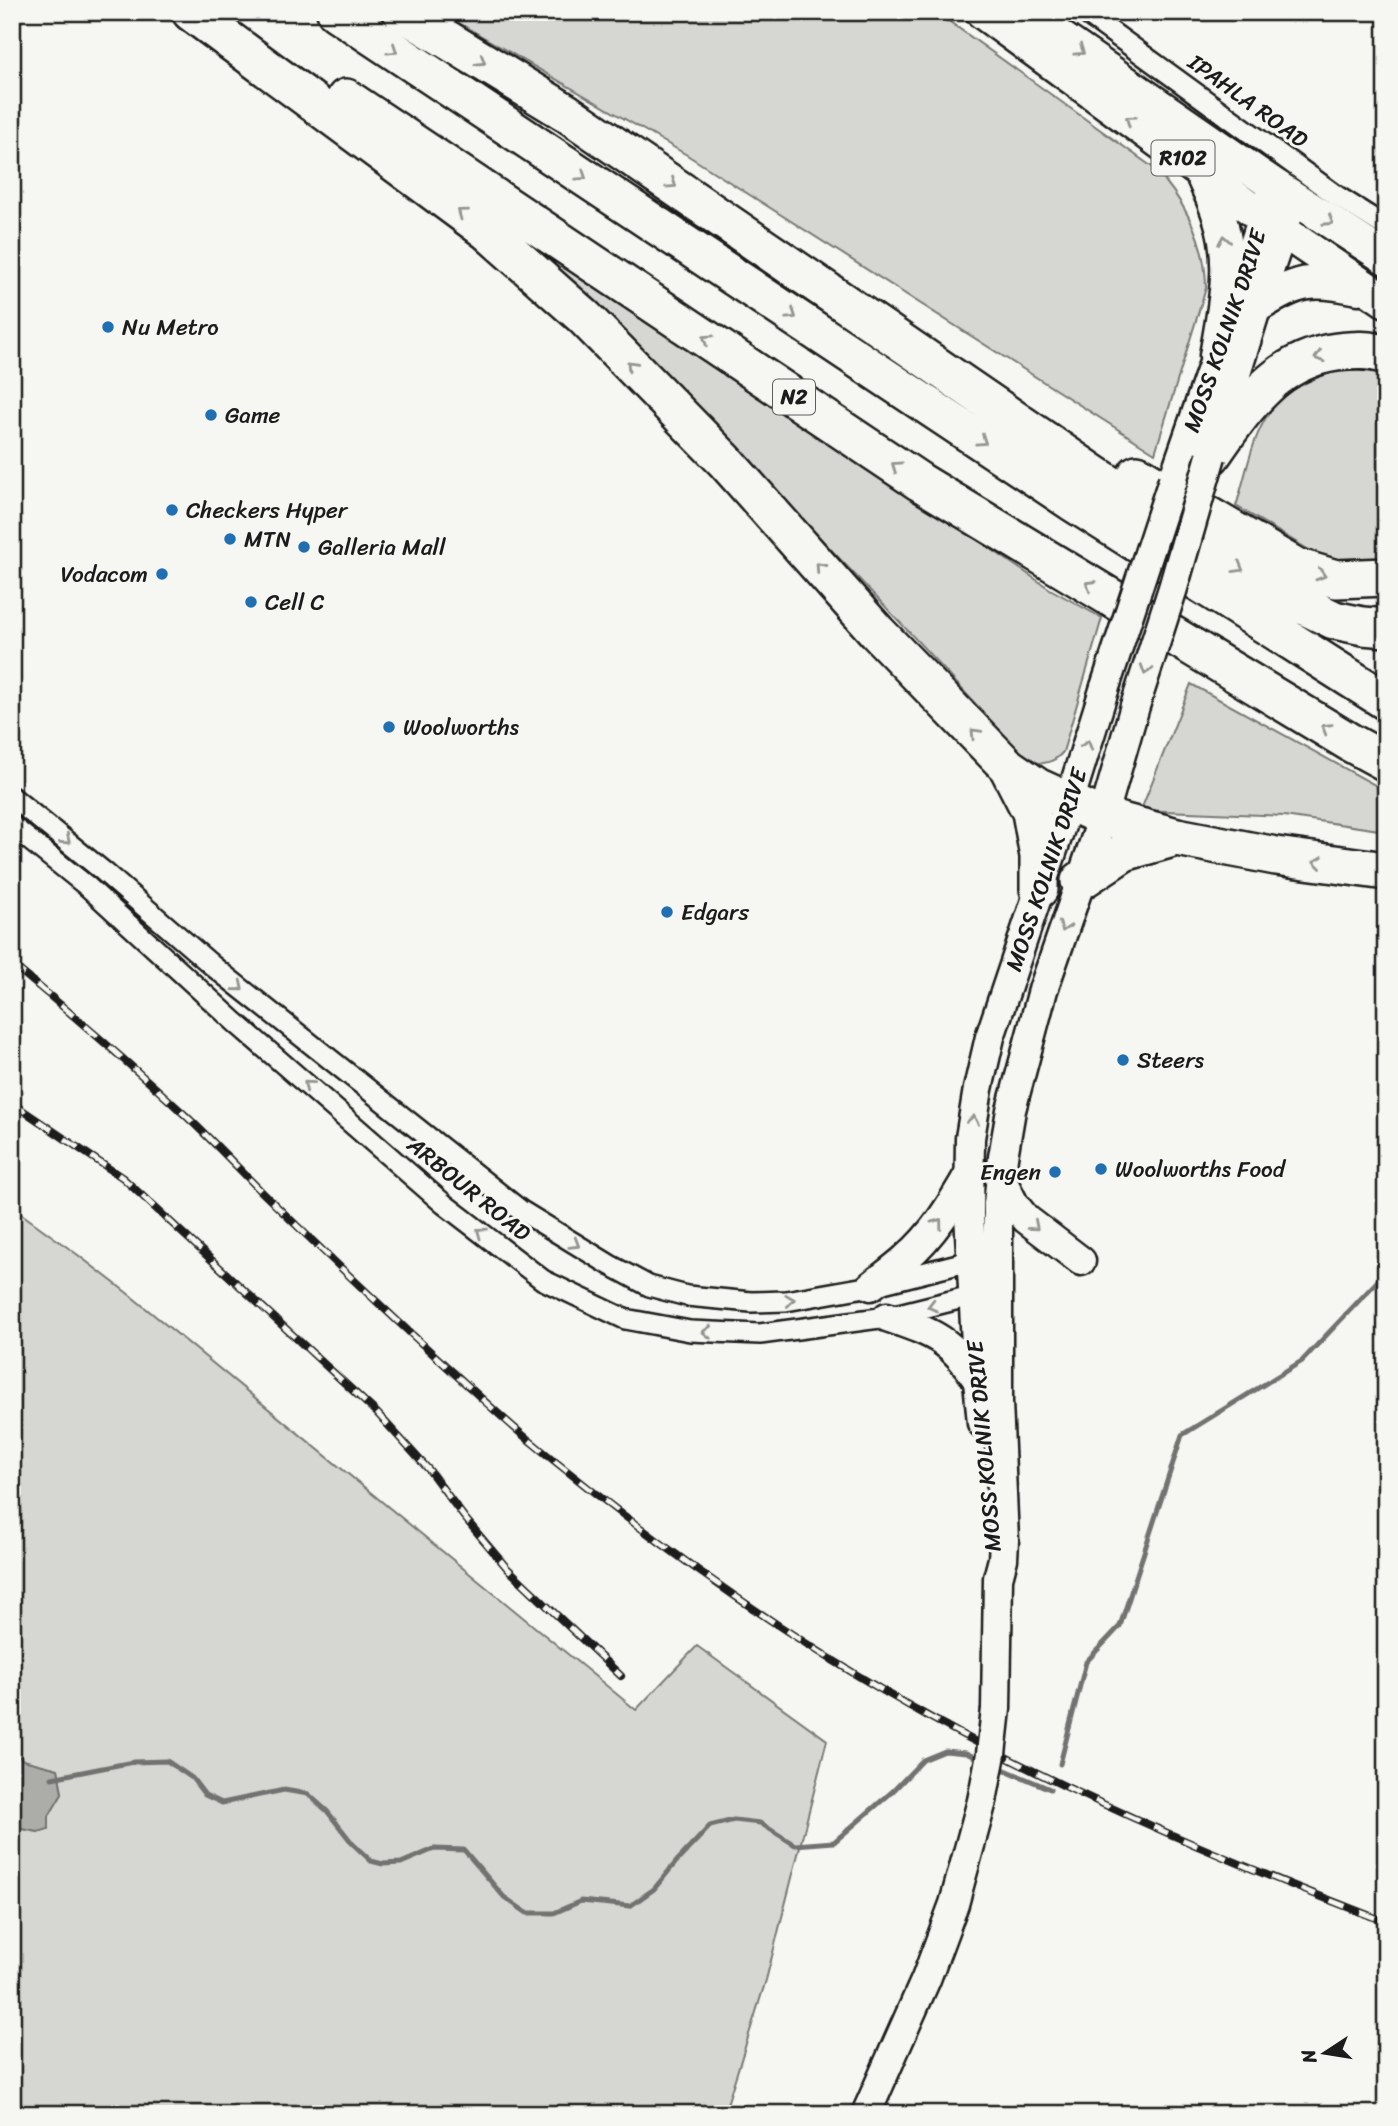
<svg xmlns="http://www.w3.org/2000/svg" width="1398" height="2126" font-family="Sriracha,sans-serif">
  <rect width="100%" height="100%" fill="#f6f6f2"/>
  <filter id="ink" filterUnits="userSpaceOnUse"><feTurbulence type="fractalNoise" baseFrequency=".0143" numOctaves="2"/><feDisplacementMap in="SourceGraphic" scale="14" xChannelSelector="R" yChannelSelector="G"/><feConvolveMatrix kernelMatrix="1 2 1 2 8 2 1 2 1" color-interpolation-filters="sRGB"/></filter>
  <g filter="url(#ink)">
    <path fill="#d6d6d2" stroke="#797977" stroke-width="2" d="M440,12H936L1155,169C1186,203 1206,242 1206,288L1155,453L687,155Z
      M515,225L1050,589L1102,618L1063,752C1052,765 1038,766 1024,757C860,575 687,400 515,225Z
      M1359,367L1386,371V561L1338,562L1316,554L1236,506C1246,476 1251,439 1269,413C1289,384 1327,372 1359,367Z
      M1191,684L1386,791V831L1284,816L1141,810Z
      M12,1207L78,1255L126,1292L636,1710L697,1646L827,1740L766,1980L724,2114H12V1827L38,1832L62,1794L58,1769L22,1760L12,1750Z"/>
    <path fill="#acaca9" stroke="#727271" stroke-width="2" d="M12,1750L23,1760L58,1769L62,1794L49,1816V1829L38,1832L12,1827Z"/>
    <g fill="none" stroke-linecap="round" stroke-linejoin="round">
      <path stroke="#727271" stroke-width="5" d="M1060,1764L1086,1662L1120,1626L1182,1435L1302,1361L1386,1272
        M996,1766L1050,1789
        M52,1778L133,1762L167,1761L192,1778L205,1795L222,1803L284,1790L308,1794L327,1811L353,1844L371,1861L383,1864L401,1863L434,1849L464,1850L504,1897L527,1913H554L581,1901L630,1906L654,1889L677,1861L710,1826L734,1820L760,1823L795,1845L834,1842L893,1791L923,1760L945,1751L966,1753L981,1760"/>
      <g stroke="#1c1c1c" stroke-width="24">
        <path id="street" d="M1084,12L1337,196L1386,227
          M12,797L103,871L214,967L520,1210L610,1265L649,1286L687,1296L751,1302L786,1301L871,1286L982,1258
          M12,826L88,887L235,1022L444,1204L543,1280L625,1319L690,1331L760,1334L887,1317L983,1293"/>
      </g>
      <g stroke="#1c1c1c" stroke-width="33">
        <g id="secondary">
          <path d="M1216,439L1257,306L1294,198"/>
          <path id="s1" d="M1173,480L1240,288L1269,198"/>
          <path d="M1001,1178L1014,1204L1026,1219L1081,1261"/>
          <path d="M871,1286C882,1277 895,1268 906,1258C933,1235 952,1204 969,1174"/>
          <path d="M887,1317C932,1333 951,1338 978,1381"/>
          <path id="s2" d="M982,1423L978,1381L969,1214L970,1138L978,1089L990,1037L1069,802L1105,687"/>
          <path d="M996,1709L998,1578L1003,1559L1004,1540L998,1402V1204L1003,1157L1011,1110L1043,990L1103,817L1135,706"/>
          <path d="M866,2114L926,1979L954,1904L982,1801"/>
        </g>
      </g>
      <g stroke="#1c1c1c" stroke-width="37">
        <path id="primary" d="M982,12L1262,217L1386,301
          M1024,12L1274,185L1386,258
          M1200,170C1206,185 1214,200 1219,216C1235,262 1224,309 1216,356
          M1257,306C1298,281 1310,277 1358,288"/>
      </g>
      <g stroke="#1c1c1c" stroke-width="42">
        <path id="highway" d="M191,12L487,231L584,317L725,461L878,633L1008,767L1037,787L1103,817L1177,837L1276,856L1386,871
          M336,12L1074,503L1386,701
          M402,12L567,113L1094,474L1233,565L1299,603L1334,620L1363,626L1386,628
          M346,98L920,482L1351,743L1386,762
          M1211,456C1244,409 1275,360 1337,352C1354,350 1370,349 1386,355
          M1137,474L1296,567L1336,579L1386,577
          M1008,767L1031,812L1039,856V889
          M1080,881L1124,852L1176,837"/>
      </g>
      <use href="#street" stroke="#f6f6f2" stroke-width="19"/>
      <use href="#secondary" stroke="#f6f6f2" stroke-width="28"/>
      <use href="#primary" stroke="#f6f6f2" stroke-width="32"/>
      <use href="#highway" stroke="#f6f6f2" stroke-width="37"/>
      <g stroke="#1c1c1c" stroke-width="8">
        <path id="rail" d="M12,964C71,1013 129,1063 185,1115C212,1140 237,1167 263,1193C326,1254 390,1315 455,1374C478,1395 500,1416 524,1436C657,1546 806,1652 959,1733C1097,1806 1240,1866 1386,1922
          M12,1103L123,1178L377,1413L429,1470L464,1517L507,1568L621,1676"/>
      </g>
      <use href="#rail" stroke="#f6f6f2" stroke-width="5" stroke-dasharray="16" stroke-linecap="butt"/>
      <g stroke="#1c1c1c" stroke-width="33" stroke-linecap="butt">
        <path id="secondary-bridge" d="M1105,687L1173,480
          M1135,706L1173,588L1211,456
          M982,1801L991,1754L996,1709"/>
      </g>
      <use href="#secondary-bridge" stroke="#f6f6f2" stroke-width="28"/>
    </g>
    <defs><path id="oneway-chevron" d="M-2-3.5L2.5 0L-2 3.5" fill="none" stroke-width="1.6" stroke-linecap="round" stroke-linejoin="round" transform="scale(1.75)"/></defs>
    <g stroke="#949492">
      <use href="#oneway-chevron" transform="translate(393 50) rotate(34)"/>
      <use href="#oneway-chevron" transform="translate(1080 51) rotate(34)"/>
      <use href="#oneway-chevron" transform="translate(481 61) rotate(31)"/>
      <use href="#oneway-chevron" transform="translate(1130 120) rotate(-144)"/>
      <use href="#oneway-chevron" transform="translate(582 176) rotate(34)"/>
      <use href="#oneway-chevron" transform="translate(672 184) rotate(34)"/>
      <use href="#oneway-chevron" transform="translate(462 213) rotate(-143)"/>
      <use href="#oneway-chevron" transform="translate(1329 221) rotate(33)"/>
      <use href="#oneway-chevron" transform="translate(1224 240) rotate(-100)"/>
      <use href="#oneway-chevron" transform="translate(792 315) rotate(34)"/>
      <use href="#oneway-chevron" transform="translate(707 339) rotate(-146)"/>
      <use href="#oneway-chevron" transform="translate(1319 357) rotate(163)"/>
      <use href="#oneway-chevron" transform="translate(631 365) rotate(-134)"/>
      <use href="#oneway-chevron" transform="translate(982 441) rotate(34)"/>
      <use href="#oneway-chevron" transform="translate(896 466) rotate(-146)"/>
      <use href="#oneway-chevron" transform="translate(820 567) rotate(-132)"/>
      <use href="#oneway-chevron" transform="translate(1239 568) rotate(30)"/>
      <use href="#oneway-chevron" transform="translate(1321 575) rotate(17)"/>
      <use href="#oneway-chevron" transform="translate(1090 585) rotate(-149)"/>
      <use href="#oneway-chevron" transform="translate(1146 670) rotate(108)"/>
      <use href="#oneway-chevron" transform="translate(1326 728) rotate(-149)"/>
      <use href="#oneway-chevron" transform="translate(975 733) rotate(-134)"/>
      <use href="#oneway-chevron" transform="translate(1087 745) rotate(-73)"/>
      <use href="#oneway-chevron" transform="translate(66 840) rotate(40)"/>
      <use href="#oneway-chevron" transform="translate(1318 862) rotate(-172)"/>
      <use href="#oneway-chevron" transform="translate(1064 927) rotate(109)"/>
      <use href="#oneway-chevron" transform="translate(239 987) rotate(39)"/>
      <use href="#oneway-chevron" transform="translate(308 1085) rotate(-139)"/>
      <use href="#oneway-chevron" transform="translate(973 1120) rotate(-81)"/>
      <use href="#oneway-chevron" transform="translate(938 1223) rotate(-53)"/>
      <use href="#oneway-chevron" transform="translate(1034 1226) rotate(41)"/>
      <use href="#oneway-chevron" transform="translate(481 1232) rotate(-143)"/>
      <use href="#oneway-chevron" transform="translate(575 1244) rotate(31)"/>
      <use href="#oneway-chevron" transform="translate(790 1300) rotate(-7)"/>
      <use href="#oneway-chevron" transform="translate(932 1306) rotate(166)"/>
      <use href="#oneway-chevron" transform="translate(707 1332) rotate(-178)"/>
    </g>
  </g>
  <g fill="#1f6fb2" stroke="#f6f6f2" stroke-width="2.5">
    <circle cx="108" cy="327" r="7"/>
    <circle cx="211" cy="415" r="7"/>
    <circle cx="172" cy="510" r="7"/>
    <circle cx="230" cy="539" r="7"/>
    <circle cx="304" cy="547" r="7"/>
    <circle cx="162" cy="574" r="7"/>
    <circle cx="251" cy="602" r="7"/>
    <circle cx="389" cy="727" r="7"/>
    <circle cx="667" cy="912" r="7"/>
    <circle cx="1123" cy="1060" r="7"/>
    <circle cx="1101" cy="1169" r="7"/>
    <circle cx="1055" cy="1172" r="7"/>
  </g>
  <g text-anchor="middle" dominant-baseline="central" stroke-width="6" stroke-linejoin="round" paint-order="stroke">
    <g fill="#f6f6f2" stroke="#5d5d5c" stroke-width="2">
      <rect x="1151.5" y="140.5" width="63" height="35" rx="5"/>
      <rect x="773" y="379.5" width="42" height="35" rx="5"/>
    </g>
    <g font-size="21" font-weight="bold" fill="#1c1c1c">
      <text x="1183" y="158">R102</text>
      <text x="794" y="397">N2</text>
    </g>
    <g font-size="23" fill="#1c1c1c" stroke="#f6f6f2">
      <text transform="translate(1248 101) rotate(36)">IPAHLA ROAD</text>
      <text stroke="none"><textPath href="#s1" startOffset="158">MOSS KOLNIK DRIVE</textPath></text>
      <text stroke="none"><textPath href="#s2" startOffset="565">MOSS KOLNIK DRIVE</textPath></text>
      <text transform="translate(469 1189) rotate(39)">ARBOUR ROAD</text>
      <text transform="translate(984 1446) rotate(-95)">MOSS KOLNIK DRIVE</text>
    </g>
    <g font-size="23" fill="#1c1c1c" stroke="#f6f6f2" text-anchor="start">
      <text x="122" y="327">Nu Metro</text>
      <text x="225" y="415">Game</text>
      <text x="186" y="510">Checkers Hyper</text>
      <text x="244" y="539">MTN</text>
      <text x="318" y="547">Galleria Mall</text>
      <text x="148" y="574" text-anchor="end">Vodacom</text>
      <text x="265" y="602">Cell C</text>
      <text x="403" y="727">Woolworths</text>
      <text x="681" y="912">Edgars</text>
      <text x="1137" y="1060">Steers</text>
      <text x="1115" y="1169">Woolworths Food</text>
      <text x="1041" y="1172" text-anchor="end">Engen</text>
    </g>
  </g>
  <rect width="1398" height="2126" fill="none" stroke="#f6f6f2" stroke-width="42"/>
  <rect x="21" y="21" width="1356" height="2084" fill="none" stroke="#1c1c1c" stroke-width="2.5" filter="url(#ink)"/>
  <g transform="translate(1325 2053) rotate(258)" stroke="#f6f6f2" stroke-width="5" paint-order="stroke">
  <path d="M0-5L12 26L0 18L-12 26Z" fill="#1c1c1c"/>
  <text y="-10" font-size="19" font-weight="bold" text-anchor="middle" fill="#1c1c1c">N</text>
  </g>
</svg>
